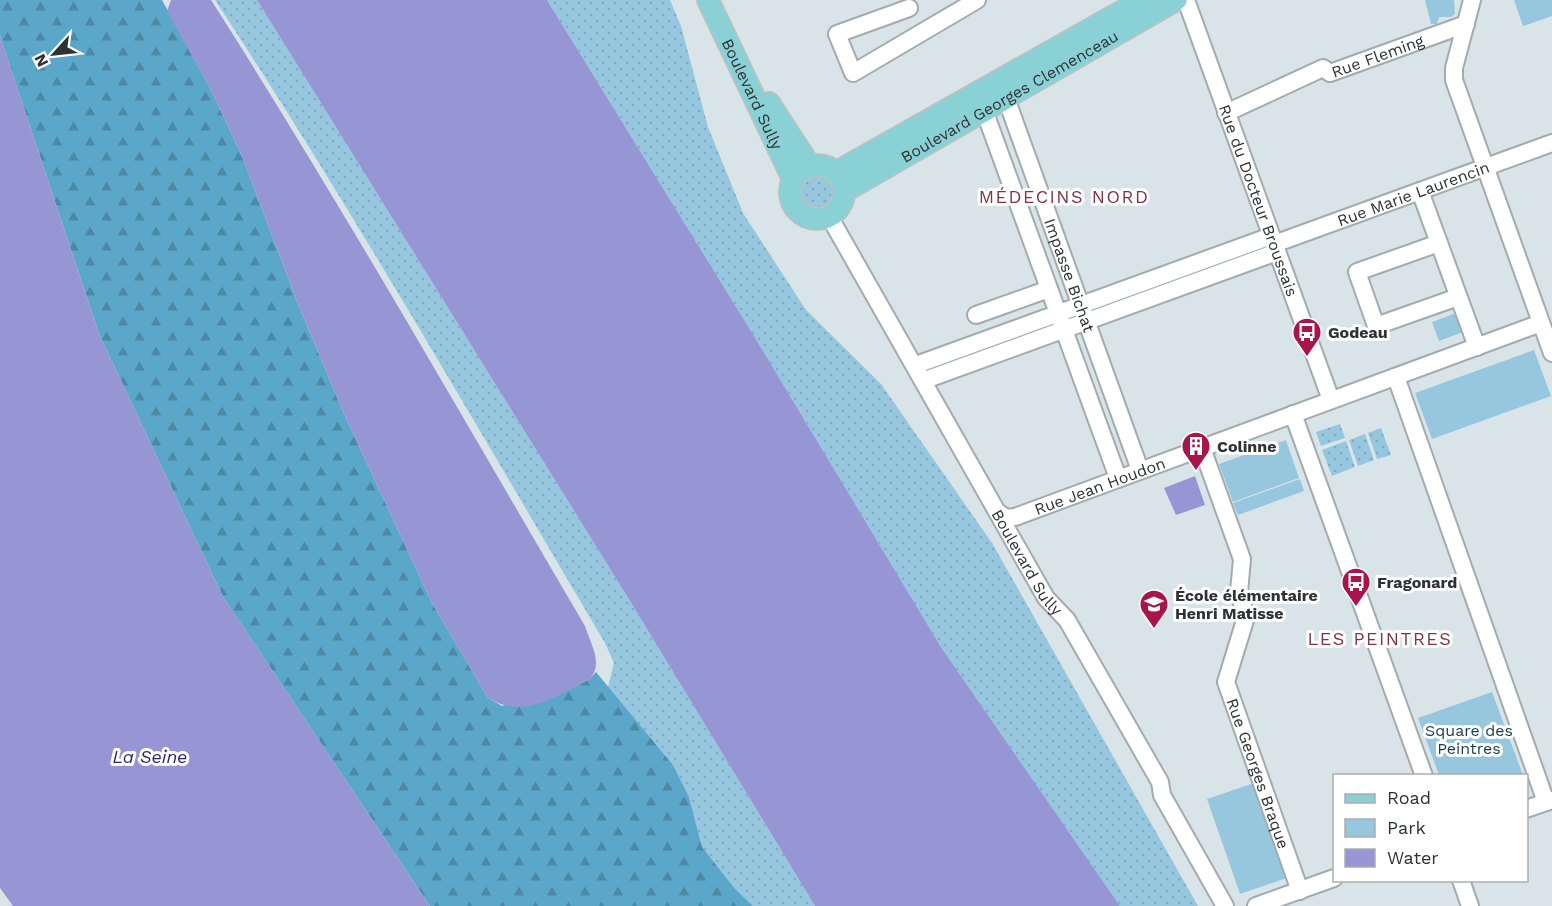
<svg xmlns="http://www.w3.org/2000/svg" width="1552" height="906" font-family="'Work Sans',sans-serif">
  <defs>
    <pattern id="grass-dots" width="8" height="8" patternUnits="userSpaceOnUse" patternTransform="scale(1.5)"><rect width="8" height="8" fill="#96c7df"/><path d="M2 2h.1M6 6h.1" fill="none" stroke="#82abc0" stroke-width="1.8" stroke-linecap="round"/></pattern>
    <pattern id="forest-firs" width="22" height="20" patternUnits="userSpaceOnUse" patternTransform="scale(1.5)"><rect width="22" height="20" fill="#5aa7c9"/><path d="M5 1l3.5 6h-7zM16 11l3.5 6h-7z" fill="#4b89a4"/></pattern>
  </defs>
  <rect width="100%" height="100%" fill="#d9e4e9"/>
  <path fill="url(#grass-dots)" d="M215,0H257L630,601L815,906H753L735,890L702,847L689,797L673,765L608,687L614,663L605,643C477,427 353,210 215,0Z
    M547,0H670L681,26L708,127L743,213L806,310L881,384L992,543L1198,906H1120L941,647L751,331Z
    M797 195a19 19 0 1 1 38 0a19 19 0 1 1-38 0Z
    M1340,424L1345,438L1321,446L1316,432Z
    M1381,428L1391,455L1377,459L1368,433Z
    M1365,434L1374,460L1358,466L1349,440Z
    M1346,441L1355,467L1332,476L1322,450Z"/>
  <path fill="url(#forest-firs)" d="M0,0H162L212,92L242,156L298,304L344,414L432,603L488,698L502,706L589,680L596,672L673,765L689,797L702,847L735,889L753,906H430L223,597L99,334L0,36Z"/>
  <path fill="#96c7df" d="M1425,0H1454L1455,14L1451,17H1439L1437,24H1431Z
    M1514,0H1552V16L1523,26Z
    M1456,313L1463,332L1439,341L1432,322Z
    M1534,350L1551,396L1432,439L1415,393Z
    M1286,440L1299,478L1233,502L1219,464Z
    M1300,479L1304,491L1238,515L1233,503Z
    M1492,692L1523,775H1439L1418,718Z
    M1254,783L1287,878L1240,894L1207,799Z"/>
  <path fill="#9796d4" d="M171,0H211C342,205 462,417 585,626C591,645 604,664 589,680C555,696 524,720 488,698L432,603L344,414L298,304L242,156L212,92L167,11Z
    M257,0H547L751,331L941,647L1120,906H815L630,601Z
    M0,36L99,334L223,597L430,906H13L0,888Z
    M1195,476L1205,505L1176,515L1164,488Z"/>
  <g fill="none" stroke-linecap="round" stroke-linejoin="round">
    <g stroke="#a1abb0" stroke-width="20">
      <g id="minor">
        <path id="s1" d="M1186,0L1331,400"/>
        <path d="M1472,0L1454,68V80L1552,353"/>
        <path d="M909,8L837,34L853,73L977,0"/>
        <path id="s2" d="M1002,87L1140,470"/>
        <path d="M980,99L1118,478"/>
        <path id="s3" d="M1226,113L1323,68L1330,73L1466,24"/>
        <path d="M1420,191L1477,347"/>
        <path id="s4" d="M829,216L1046,598L1067,620L1160,782L1162,795L1225,906"/>
        <path d="M1439,243L1357,272L1376,326L1458,297"/>
        <path id="s5" d="M1274,244L1552,143"/>
        <path d="M976,315L1049,289"/>
        <path d="M916,365L1271,236"/>
        <path d="M1396,377L1546,802"/>
        <path d="M925,380L1277,252"/>
        <path d="M1293,414L1424,776"/>
        <path id="s6" d="M1202,448L1242,559L1239,592L1246,617L1226,682L1300,891"/>
        <path id="s7" d="M999,513L1006,518L1015,517L1541,323"/>
        <path d="M1526,809L1552,800"/>
        <path d="M1461,880L1470,906"/>
        <path d="M1256,906L1334,878"/>
      </g>
    </g>
    <g stroke="#c0c2c2" stroke-width="24">
      <g id="major">
        <path id="s8" d="M708,0L793,179"/>
        <path d="M769,103L810,166"/>
        <circle cx="817" cy="192" r="27"/>
        <path d="M835,173L1142,0"/>
        <path id="s9" d="M843,192L1176,0"/>
      </g>
    </g>
    <use href="#minor" stroke="#fff" stroke-width="16"/>
    <use href="#major" stroke="#89d1d5" stroke-width="21"/>
  </g>
  <defs>
    <g id="bus-pin" transform="scale(1.5)"><path d="M0 17L-7.5 6A9.5 9.5 0 1 1 7.5 6Z" fill="#a9154a" stroke="#fff"/><path d="M-5-6H5V4H4V6H2V4H-2V6H-4V4H-5ZM-3.5-4V0h7V-4ZM-3.5 1.2v1.5H-2V1.2ZM2 1.2v1.5H3.5V1.2Z" fill="#fff"/></g>
    <g id="building-pin" transform="scale(1.5)"><path d="M0 17L-7.5 6A9.5 9.5 0 1 1 7.5 6Z" fill="#a9154a" stroke="#fff"/><path d="M-4-6H4V6H1V3H-1V6H-4ZM-2.5-4.3h1.7v1.8h-1.7ZM.8-4.3h1.7v1.8H.8ZM-2.5-1h1.7V.8h-1.7ZM.8-1h1.7V.8H.8Z" fill="#fff"/></g>
    <g id="school-pin" transform="scale(1.5)"><path d="M0 17L-7.5 6A9.5 9.5 0 1 1 7.5 6Z" fill="#a9154a" stroke="#fff"/><path d="M0-5L7-2L0 1L-7-2ZM-4 1L0 2.5L4 1V4Q0 6-4 4Z" fill="#fff"/></g>
  </defs>
  <g fill-rule="evenodd">
    <use href="#bus-pin" x="1307" y="332"/>
    <use href="#building-pin" x="1196" y="446"/>
    <use href="#bus-pin" x="1356" y="582"/>
    <use href="#school-pin" x="1154" y="604"/>
  </g>
  <g text-anchor="middle" dominant-baseline="central" stroke-width="6" stroke-linejoin="round" paint-order="stroke">
    <g font-size="16" fill="#2e3234" stroke="#fff">
      <text stroke="none"><textPath href="#s3" startOffset="166">Rue Fleming</textPath></text>
      <text stroke="none"><textPath href="#s8" startOffset="104">Boulevard Sully</textPath></text>
      <text stroke="none"><textPath href="#s9" startOffset="192">Boulevard Georges Clemenceau</textPath></text>
      <text stroke="none"><textPath href="#s5" startOffset="148">Rue Marie Laurencin</textPath></text>
      <text stroke="none"><textPath href="#s1" startOffset="213">Rue du Docteur Broussais</textPath></text>
      <text stroke="none"><textPath href="#s2" startOffset="200">Impasse Bichat</textPath></text>
      <text stroke="none"><textPath href="#s7" startOffset="108">Rue Jean Houdon</textPath></text>
      <text stroke="none"><textPath href="#s4" startOffset="399">Boulevard Sully</textPath></text>
      <text stroke="none"><textPath href="#s6" startOffset="342">Rue Georges Braque</textPath></text>
    </g>
    <g font-size="16" font-weight="bold" fill="#2e3234" stroke="#fff" text-anchor="start">
      <text x="1328" y="332">Godeau</text>
      <text x="1217" y="446">Colinne</text>
      <text x="1377" y="582">Fragonard</text>
      <text x="1175" y="595">École élémentaire<tspan x="1175" dy="18">Henri Matisse</tspan></text>
    </g>
    <g font-size="16" fill="#1a3d4c" stroke="#fff">
      <text x="1469" y="730">Square des<tspan x="1469" dy="18">Peintres</tspan></text>
    </g>
    <g font-size="18" letter-spacing="1.5" fill="#7c3545" stroke="#fff">
      <text x="1064" y="196">MÉDECINS NORD</text>
      <text x="1380" y="638">LES PEINTRES</text>
    </g>
    <g font-size="18" font-style="italic" fill="#2e226b" stroke="#fff">
      <text x="150" y="756">La Seine</text>
    </g>
  </g>
  <rect x="1333" y="774" width="195" height="108" fill="#ffffff" stroke="#abadae" stroke-width="1.5"/>
  <rect x="1345" y="794" width="30" height="9" fill="#89d1d5" stroke="#abadae" stroke-width="1.5"/>
  <text x="1387" y="804" font-size="18" fill="#2e3234">Road</text>
  <rect x="1345" y="819" width="30" height="18" fill="#96c7df" stroke="#abadae" stroke-width="1.5"/>
  <text x="1387" y="834" font-size="18" fill="#2e3234">Park</text>
  <rect x="1345" y="849" width="30" height="18" fill="#9796d4" stroke="#abadae" stroke-width="1.5"/>
  <text x="1387" y="864" font-size="18" fill="#2e3234">Water</text>
  <g transform="translate(54 54) rotate(243)" stroke="#ffffff" stroke-width="4.5" paint-order="stroke">
  <path d="M0-4.5L10 22L0 15L-10 22Z" fill="#2e3234"/>
  <text y="-9" font-size="16" font-weight="bold" text-anchor="middle" fill="#2e3234">N</text>
  </g>
</svg>
